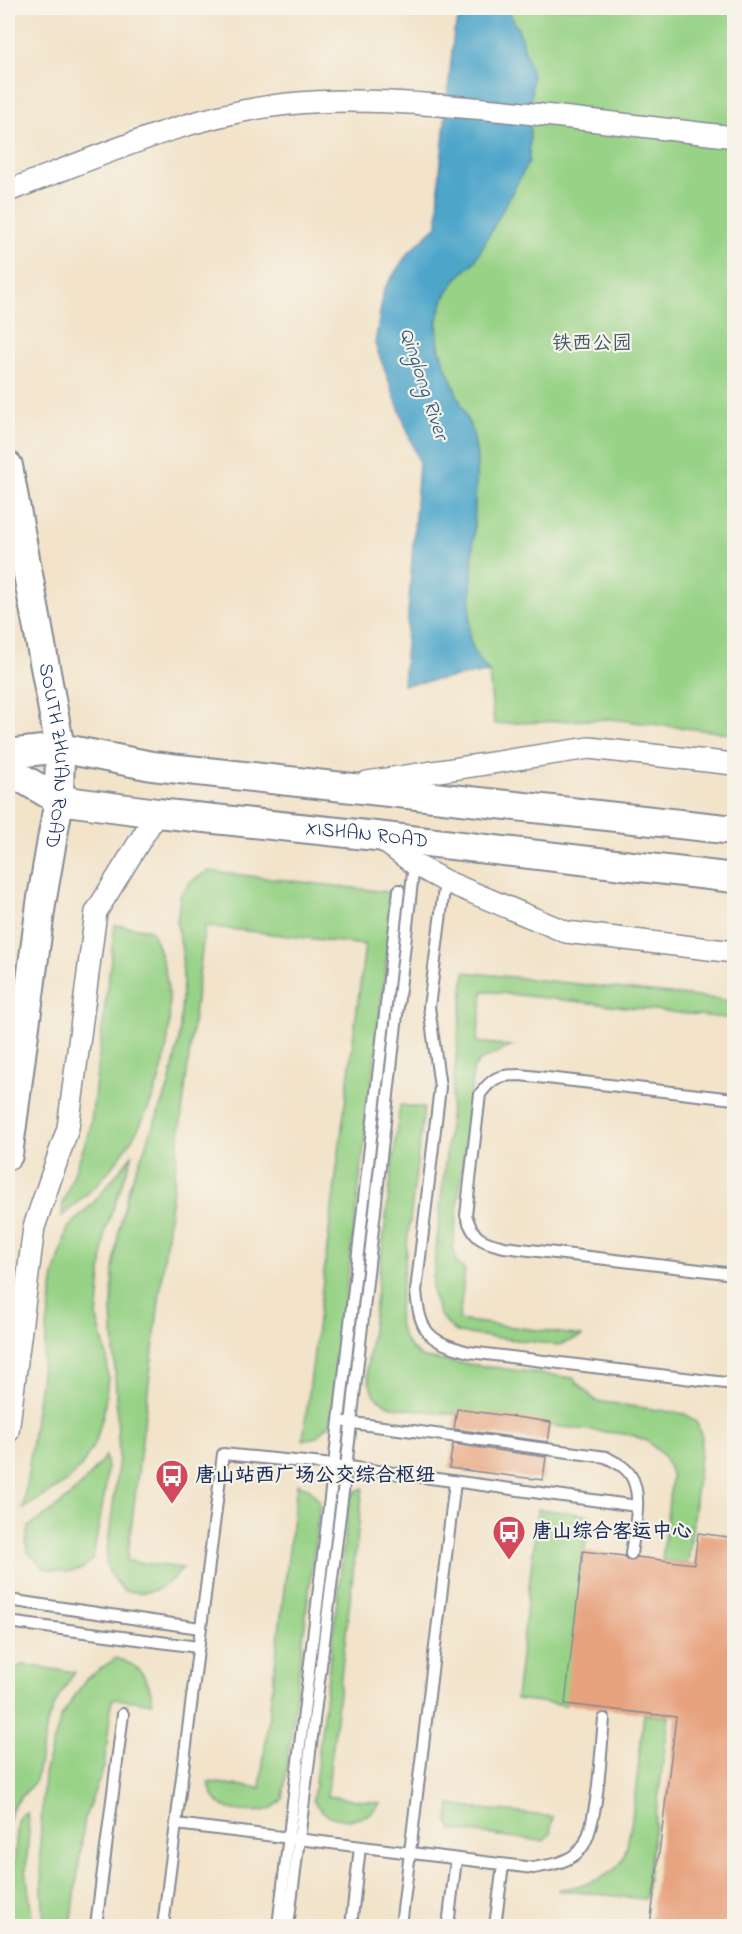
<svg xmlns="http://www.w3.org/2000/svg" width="742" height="1934" font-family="'Indie Flower','LXGW WenKai TC',sans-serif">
  <rect width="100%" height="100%" fill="#f7f3e8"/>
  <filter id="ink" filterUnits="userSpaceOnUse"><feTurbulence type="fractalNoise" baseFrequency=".0167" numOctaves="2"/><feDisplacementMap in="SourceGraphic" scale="12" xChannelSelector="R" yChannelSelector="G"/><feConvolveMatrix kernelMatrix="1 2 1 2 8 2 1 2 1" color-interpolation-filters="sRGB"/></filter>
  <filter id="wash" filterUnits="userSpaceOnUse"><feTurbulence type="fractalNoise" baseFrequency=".008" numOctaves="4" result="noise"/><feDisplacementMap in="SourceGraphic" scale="24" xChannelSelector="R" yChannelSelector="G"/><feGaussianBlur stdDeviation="1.35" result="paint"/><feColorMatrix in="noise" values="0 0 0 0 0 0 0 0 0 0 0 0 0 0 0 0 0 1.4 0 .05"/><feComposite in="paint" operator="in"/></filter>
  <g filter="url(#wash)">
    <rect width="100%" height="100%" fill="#f2e3c9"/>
    <path fill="#97d286" stroke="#598072" stroke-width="1.5" d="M505,8H734V734L611,719L494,724L489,672L475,654L469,637L477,458C476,449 475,439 472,431C456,386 423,344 445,296C451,282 464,271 475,261Z
      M208,871L395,893L330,1424L316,1437L303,1440L365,945L205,926L127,1561L183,1568C164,1590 153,1595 124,1591L110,1574L106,1562L119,1457L112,1308L113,1270L119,1229L129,1188L169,1086L179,1040L183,983L182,951L177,924L180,896L190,882Z
      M115,925L151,930C191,1017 162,1114 99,1182C88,1194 74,1205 62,1216L63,1203L90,1130Z
      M465,972L734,1001V1019L483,991L477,1042L512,1046L479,1061L473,1070L453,1249L457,1263L465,1270L459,1320L583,1336L559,1345L458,1333C439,1319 437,1312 432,1289Z
      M400,1105L424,1108L398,1316C401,1337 405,1345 423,1358L573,1378L596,1401L685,1414L697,1423L702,1438L688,1564L662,1560L672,1476L664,1456L647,1441L632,1435L393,1407C372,1398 371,1391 367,1370Z
      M133,1154L105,1231L97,1318L107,1357L108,1378L104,1411L96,1441L81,1467L66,1482L23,1509L54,1276L68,1228L95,1201Z
      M105,1456L107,1467L105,1491L93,1558L82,1569L67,1572L44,1568L29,1553L26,1544L28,1527C59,1507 84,1487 105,1456Z
      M297,1484L310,1489L320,1502L283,1799C279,1802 276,1806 272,1808C257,1814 226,1813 216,1800C212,1795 210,1787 208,1782L260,1788Z
      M363,1488L327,1796L380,1803C365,1827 325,1824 313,1800L349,1502C351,1494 355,1491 363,1488Z
      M538,1509L589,1515L566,1705L516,1699Z
      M116,1658C142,1666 149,1677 153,1703L112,1699L104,1767L85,1817L71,1926H44L40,1845L44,1773L62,1715L86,1679Z
      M23,1665L75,1672L59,1696L48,1720L36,1780L13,1807L8,1821V1674L15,1668Z
      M644,1714L669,1717L645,1899L557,1890C578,1886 604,1882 620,1864C633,1847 640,1741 644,1714Z
      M450,1805L553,1817L550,1834L543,1841L453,1830L448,1822Z
      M27,1812L29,1831L26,1869L33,1926H8L18,1822L21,1815Z"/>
    <path fill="#4da6ca" stroke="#346a94" stroke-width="1.5" d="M464,8H507L519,31L532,76L529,161L475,261L458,277L445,295L436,324L439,350L473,433L477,458L469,637L475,654L489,672L403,685L419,462L375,344L384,289L408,253L438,225L439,182L454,31Z"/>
    <g id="blocks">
      <path fill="#e7a27e" d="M457,1409L551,1422L548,1442L454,1429Z
        M453,1444L546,1457L543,1480L449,1468Z
        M698,1533L735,1538V1926H650L676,1717L565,1704L583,1551L624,1556L630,1561L637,1557L694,1564Z"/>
    </g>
  </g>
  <g filter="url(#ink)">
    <use href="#blocks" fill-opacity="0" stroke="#868994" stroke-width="1.5"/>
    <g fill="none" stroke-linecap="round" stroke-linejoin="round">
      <g stroke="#868994" stroke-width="14">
        <path id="lane" d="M445,881L429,1007L440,1087L416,1291C420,1333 428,1341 469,1352L734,1384
          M734,1099L520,1075C499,1075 493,1077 480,1094L466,1215C474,1240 481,1241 504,1247L734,1274
          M346,1422L606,1457C611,1460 618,1463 623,1467C647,1485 634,1529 631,1554
          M8,1600L200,1628
          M8,1622L198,1647
          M176,1824L533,1868C550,1865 568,1863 580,1850C598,1832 601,1747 604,1719
          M96,1926L123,1714
          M163,1926L223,1454L334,1465L637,1506
          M278,1926L334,1465L399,890
          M288,1926L346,1468L414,864
          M351,1926L360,1847
          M401,1926L455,1482
          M448,1926L456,1859
          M495,1926L503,1865"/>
      </g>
      <g stroke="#868994" stroke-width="24">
        <path id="street" d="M8,191C98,157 190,114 288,104C357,97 427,104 496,110C576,118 655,128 734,137
          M367,782L589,748L734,764
          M377,836L414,864L445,881L566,932L734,952
          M8,1432L34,1227L68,1128L96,912L157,813"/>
      </g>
      <g stroke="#868994" stroke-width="32">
        <g id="secondary">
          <path id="s1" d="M8,466L60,748L59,800L41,904L8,1155"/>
          <path d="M8,754L60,748L152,766L734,830"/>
          <path id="s2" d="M8,770L59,800L157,813L376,836L734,878"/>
        </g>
      </g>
      <use href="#lane" stroke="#fff" stroke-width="10"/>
      <use href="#street" stroke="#fff" stroke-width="21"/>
      <use href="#secondary" stroke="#fff" stroke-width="28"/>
    </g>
  </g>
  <defs>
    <g id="bus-pin" transform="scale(1.725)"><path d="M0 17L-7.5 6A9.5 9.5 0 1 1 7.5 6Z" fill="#d1495b" stroke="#f7f3e8"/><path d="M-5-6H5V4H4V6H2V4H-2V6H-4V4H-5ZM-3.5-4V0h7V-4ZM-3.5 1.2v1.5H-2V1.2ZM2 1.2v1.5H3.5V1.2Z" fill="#fff"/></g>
  </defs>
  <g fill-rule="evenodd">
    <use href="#bus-pin" x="172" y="1476"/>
    <use href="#bus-pin" x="509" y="1532"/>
  </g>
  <g text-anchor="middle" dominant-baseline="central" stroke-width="4.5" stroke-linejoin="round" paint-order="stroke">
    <g font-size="20" fill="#3a5868" stroke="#f7f3e8">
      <text x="592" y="344">铁西公园</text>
    </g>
    <g font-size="20" fill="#1b2f5e" stroke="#f7f3e8">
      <text stroke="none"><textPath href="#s1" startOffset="294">SOUTH ZHU'AN ROAD</textPath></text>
      <text stroke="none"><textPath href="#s2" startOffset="369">XISHAN ROAD</textPath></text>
    </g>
    <g font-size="20" font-weight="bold" fill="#1b2f5e" stroke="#f7f3e8" text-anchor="start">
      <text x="195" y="1476">唐山站西广场公交综合枢纽</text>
      <text x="532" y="1532">唐山综合客运中心</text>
    </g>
    <g font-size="21" font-style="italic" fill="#2c5984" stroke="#f7f3e8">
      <text transform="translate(423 384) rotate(72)">Qinglong River</text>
    </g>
  </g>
  <rect width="742" height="1934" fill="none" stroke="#f7f3e8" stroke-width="30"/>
</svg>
